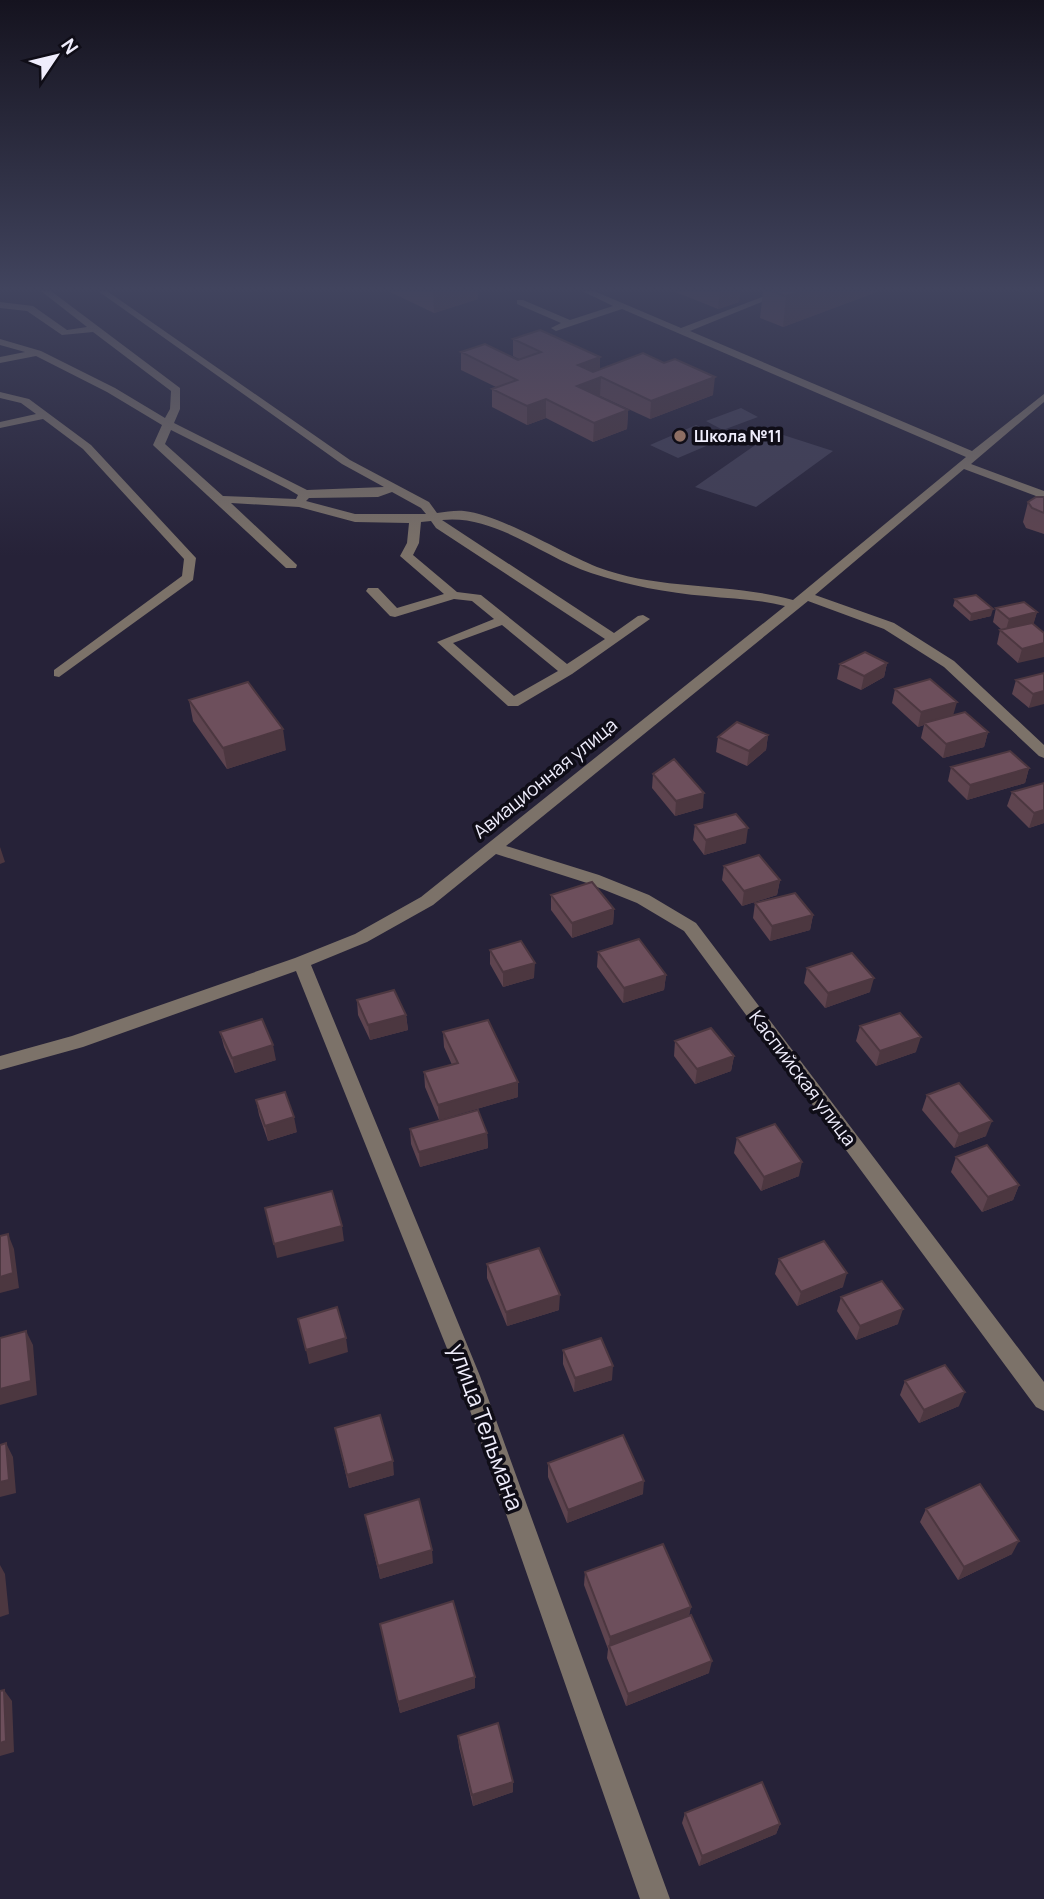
<svg xmlns="http://www.w3.org/2000/svg" width="1044" height="1899" viewBox="0 0 1044 1899" font-family="Manrope,sans-serif">
  <style>
    .green { fill: #413e55 }
    .lines { fill: none; stroke-linecap: round; stroke-linejoin: round }
    .minor { fill: #7c7269; fill-rule: evenodd }
    .wall { fill: #5e444f }
    .shaded-wall { fill: #4c3740 }
    .building { fill: #6d4f5c; stroke: #4c3740; stroke-width: 2 }
    .education-dot { fill: #8d6e63; stroke: #0f0d17; stroke-width: 2.5 }
    .labels { text-anchor: middle; stroke-width: 7; stroke-linejoin: round; paint-order: stroke }
    .far-poi-label { font-size: 16px; font-weight: bold; fill: #efedfc; stroke: #0f0d17; text-anchor: start }
    .street-label { font-size: 19px; fill: #efedfc; stroke: #0f0d17 }
    .near-street-label { font-size: 23px; fill: #efedfc; stroke: #0f0d17 }
  </style>
  <rect width="100%" height="100%" fill="#262238"/>
  <path class="green" d="M741 408 758 417 723 430 706 421Z
    M696 425 725 438 678 458 650 445Z
    M774 432 833 451 756 507 695 487Z"/>
  <g class="lines">
    <path class="minor" d="M41 291H51L180 388V409L174 423 307 490 384 487 342 464 98 291H107L350 460 429 502 437 513C446 512 456 510 464 511 501 515 560 552 597 567 660 591 729 582 793 600L966 457 622 309 556 331 551 328 561 323 517 304V300H523L570 320 613 306 582 291H594L681 328 778 291H789L690 331 972 451 1044 394V402L971 464 1044 491V499L964 469 815 595 894 623 954 661 1044 745V758L1039 756 944 667 884 629 808 601 506 846 599 875 649 895 696 923 1044 1382V1411L1036 1407 684 931 637 903 587 883 496 854 433 905 367 942 311 965 480 1376 670 1899H640L458 1376 296 971 83 1047 0 1070V1056L72 1036 295 958 355 934 421 897 785 606C759 599 732 599 706 596 667 593 627 585 591 573 543 557 495 514 442 520L614 633 638 616 643 615 650 619 572 674 518 706H508L437 642 494 619 472 601 454 599 395 617 390 616 366 591 368 588H378L397 608 444 594 400 556 407 543 409 523 355 522 299 507 231 503 297 565 296 568H286L155 447 153 445 162 425 107 392 36 356 0 363V357L25 352 0 345V339L41 351 115 388 165 418 170 409 171 391 93 332 62 335 27 311 0 308V302L33 306 67 330 87 327ZM171 430 288 489 298 495 296 499 223 496 165 444ZM392 492 421 508 426 514H355L306 501 309 498 378 497ZM431 521 436 528 605 639 567 664 481 595 457 592 413 555 419 543 421 522ZM502 625 558 671 514 696 453 643Z
      M0 392 29 399 91 445 196 558 193 580 59 677 54 676V670L182 576 184 559 83 449 43 419 0 428V422L36 414 21 403 0 398Z"/>
  </g>
  <path class="wall" d="M388 291H478V299L434 313Z
    M673 291H740L739 302 718 309Z
    M763 291H879L783 327 760 318Z
    M513 339 600 369 713 395 650 419 600 396H598L628 410 627 429 593 442 546 418 527 425 492 407V389L496 387 461 370V352L519 359 513 356Z
    M1044 497V534L1026 528 1023 522 1028 502Z
    M955 599 991 616 970 621 953 606Z
    M996 608 1037 612 1033 624 1018 663 997 644 1000 630H1002L993 622Z
    M887 663 884 677 861 690 837 679 840 664Z
    M1044 673 1029 708 1012 694 1016 680Z
    M895 689 988 732 984 747 943 758 921 738 924 725 918 727 892 703Z
    M189 700 286 750 227 769 193 721Z
    M768 735 766 750 747 766 716 752 718 737Z
    M951 767 1029 768 1025 783 967 800 948 781Z
    M653 774 703 808 675 816 652 788Z
    M1044 783V823L1029 828 1007 806 1012 792Z
    M695 825 746 843 704 855 693 840Z
    M724 866 780 880 777 895 742 906 722 880Z
    M551 895 614 909 613 924 572 938 551 910Z
    M755 903 813 915 810 930 770 941 753 918Z
    M490 950 534 978 503 987 490 964Z
    M598 952 666 975 664 990 623 1003 597 967Z
    M807 968 870 992 825 1008 804 983Z
    M357 1000 406 1015 408 1030 370 1040 358 1015Z
    M860 1026 916 1052 876 1066 856 1041Z
    M220 1032 276 1060 235 1073 224 1047Z
    M443 1032 518 1097 439 1120 425 1087 424 1072 452 1065 444 1047Z
    M675 1041 734 1056 731 1071 695 1084 674 1056Z
    M927 1095 986 1136 954 1148 922 1110Z
    M256 1100 297 1132 268 1141 259 1115Z
    M410 1129 487 1133 488 1148 420 1167 411 1144Z
    M737 1138 799 1176 761 1191 734 1153Z
    M956 1157 1019 1185 1013 1200 982 1212 951 1172Z
    M779 1259 843 1287 797 1306 775 1274Z
    M487 1264 559 1310 507 1326 487 1278Z
    M841 1297 898 1324 856 1340 837 1311Z
    M563 1350 612 1380 574 1392 563 1364Z
    M905 1381 959 1406 919 1423 900 1395Z
    M335 1428 394 1475 349 1488Z
    M548 1463 643 1494 567 1523 548 1477Z
    M926 1509 1012 1554 958 1580 920 1522Z
    M365 1515 433 1563 380 1579Z
    M585 1572 691 1607 689 1615 709 1673 626 1706 607 1658 608 1649 584 1585Z
    M380 1624 475 1677V1688L400 1713Z
    M458 1736 513 1792 473 1806 459 1747Z
    M685 1813 780 1824 776 1834 699 1866 682 1823Z"/>
  <path class="shaded-wall" d="M433 291H478V299L434 313Z
    M720 291H740L739 302 718 309Z
    M802 291H879L783 327 786 296Z
    M600 357V375L578 365Z
    M601 377 600 396 576 404 577 386Z
    M715 377 713 395 650 419 651 401Z
    M546 399V418L527 425V406Z
    M628 410 627 429 593 442 594 423Z
    M993 609 991 616 970 621 971 614Z
    M1037 612 1033 626 1005 633 1009 619Z
    M1044 643V657L1018 663 1022 649Z
    M887 663 884 677 861 690 864 676Z
    M1044 691V704L1029 708 1033 694Z
    M957 702 953 716 924 723V725L918 727 921 712Z
    M283 729 286 750 227 769 223 748Z
    M988 732 984 747 943 758 946 744Z
    M768 735 766 750 747 766 749 751Z
    M1029 768 1025 783 967 800 970 785Z
    M704 793 703 808 675 816 676 801Z
    M1044 810V823L1029 828 1034 813Z
    M748 828 746 843 704 855 706 840Z
    M0 847 5 862 0 864Z
    M780 880 777 895 742 906 744 891Z
    M614 909 613 924 572 938V923Z
    M813 915 810 930 770 941 772 926Z
    M535 963 534 978 503 987V972Z
    M666 975 664 990 623 1003 624 988Z
    M874 978 870 992 825 1008 828 993Z
    M406 1015 408 1030 370 1040 368 1025Z
    M921 1037 916 1052 876 1066 880 1051Z
    M273 1045 276 1060 235 1073 232 1058Z
    M734 1056 731 1071 695 1084 697 1069Z
    M518 1082V1097L439 1120 438 1105Z
    M294 1117 297 1132 268 1141 265 1126Z
    M992 1121 986 1136 954 1148 959 1134Z
    M487 1133 488 1148 420 1167 419 1152Z
    M802 1162 799 1176 761 1191 764 1177Z
    M1019 1185 1013 1200 982 1212 988 1197Z
    M342 1226 344 1241 277 1258 274 1244Z
    M8 1234 14 1249 19 1288 0 1293V1277Z
    M847 1273 843 1287 797 1306 801 1292Z
    M560 1295 559 1310 507 1326 506 1312Z
    M903 1309 898 1324 856 1340 860 1326Z
    M26 1331 33 1345 37 1395 0 1405V1389Z
    M346 1338 348 1352 309 1364 306 1350Z
    M613 1366 612 1380 574 1392 575 1378Z
    M965 1392 959 1406 919 1423 924 1410Z
    M6 1443 13 1457 16 1493 0 1497V1482Z
    M393 1461 394 1475 349 1488 347 1475Z
    M644 1481 643 1494 567 1523 568 1510Z
    M1019 1541 1012 1554 958 1580 964 1567Z
    M432 1550 433 1563 380 1579 378 1566Z
    M0 1565 5 1574 9 1614 0 1617Z
    M691 1607 688 1619 609 1646 610 1637Z
    M712 1661 709 1673 626 1706 628 1694Z
    M475 1677V1688L400 1713 398 1702Z
    M4 1690 12 1701 14 1752 0 1756V1743Z
    M513 1782V1792L473 1806 472 1795Z
    M780 1824 776 1834 699 1866 702 1856Z"/>
  <path class="building" d="M771 291H802L786 296Z
    M540 330 600 357 578 365 593 372 643 353 664 363 675 359 715 377 651 401 601 377 577 386 628 410 594 423 546 399 527 406 492 389 517 380 461 352 485 344 518 360 541 352 513 339Z
    M1036 497H1044V513L1032 508 1028 502Z
    M976 595 993 609 971 614 955 599Z
    M1024 602 1037 612 1009 619 996 608Z
    M1032 623 1044 633V643L1022 649 1000 630Z
    M865 652 887 663 864 676 840 664Z
    M1044 673V691L1033 694 1016 680Z
    M930 679 957 702 921 712 895 689Z
    M248 682 283 729 223 748 189 700Z
    M965 712 988 732 946 744 924 723Z
    M737 722 768 735 749 751 718 737Z
    M1010 751 1029 768 970 785 951 767Z
    M674 759 704 793 676 801 653 774Z
    M1044 783V810L1034 813 1012 792Z
    M736 814 748 828 706 840 695 825Z
    M759 855 780 880 744 891 724 866Z
    M592 882 614 909 572 923 551 895Z
    M795 893 813 915 772 926 755 903Z
    M639 939 666 975 624 988 598 952Z
    M521 941 535 963 503 972 490 950Z
    M852 953 874 978 828 993 807 968Z
    M394 990 406 1015 368 1025 357 1000Z
    M900 1013 921 1037 880 1051 860 1026Z
    M262 1019 273 1045 232 1058 220 1032Z
    M488 1020 518 1082 438 1105 424 1072 458 1063 443 1032Z
    M711 1028 734 1056 697 1069 675 1041Z
    M959 1083 992 1121 959 1134 927 1095Z
    M285 1092 294 1117 265 1126 256 1100Z
    M478 1110 487 1133 419 1152 410 1129Z
    M775 1124 802 1162 764 1177 737 1138Z
    M987 1145 1019 1185 988 1197 956 1157Z
    M332 1191 342 1226 274 1244 265 1208Z
    M8 1234 13 1273 0 1277V1236Z
    M824 1241 847 1273 801 1292 779 1259Z
    M539 1248 560 1295 506 1312 487 1264Z
    M882 1281 903 1309 860 1326 841 1297Z
    M337 1307 346 1338 306 1350 298 1319Z
    M26 1331 31 1381 0 1389V1338Z
    M601 1338 613 1366 575 1378 563 1350Z
    M945 1365 965 1392 924 1410 905 1381Z
    M380 1415 393 1461 347 1475 335 1428Z
    M623 1435 644 1481 568 1510 548 1463Z
    M6 1443 9 1480 0 1482V1445Z
    M980 1484 1019 1541 964 1567 926 1509Z
    M419 1499 432 1550 378 1566 365 1515Z
    M663 1544 691 1607 610 1637 585 1572Z
    M453 1601 475 1677 398 1702 380 1624Z
    M691 1615 712 1661 628 1694 609 1646Z
    M4 1690 6 1741 0 1743V1691Z
    M498 1723 513 1782 472 1795 458 1736Z
    M762 1782 780 1824 702 1856 685 1813Z"/>
  <linearGradient id="sky" x2="0" y2="1"><stop stop-color="#15131f"/><stop offset="0.52" stop-color="#41445e"/><stop offset="1" stop-color="#41445e" stop-opacity="0"/></linearGradient>
  <rect width="1044" height="556" fill="url(#sky)"/>
  <circle class="education-dot" cx="680" cy="436" r="7"/>
  <g class="labels">
    <g class="far-poi-label">
      <text x="694" y="442">Школа №11</text>
    </g>
    <g class="street-label">
      <text transform="translate(545 778) rotate(-39)" y="7">Авиационная улица</text>
      <text transform="translate(803 1078) rotate(53)" y="7">Каспийская улица</text>
    </g>
    <g class="near-street-label">
      <text transform="translate(486 1427) rotate(70)" y="8">улица Тельмана</text>
    </g>
  </g>
  <g transform="translate(56 56) rotate(55)" stroke="#0f0d17" stroke-width="5" paint-order="stroke">
  <path d="M0-5L12 26L0 18L-12 26Z" fill="#efedfc"/>
  <text y="-10" font-size="19" font-weight="bold" text-anchor="middle" fill="#efedfc">N</text>
  </g>
</svg>
